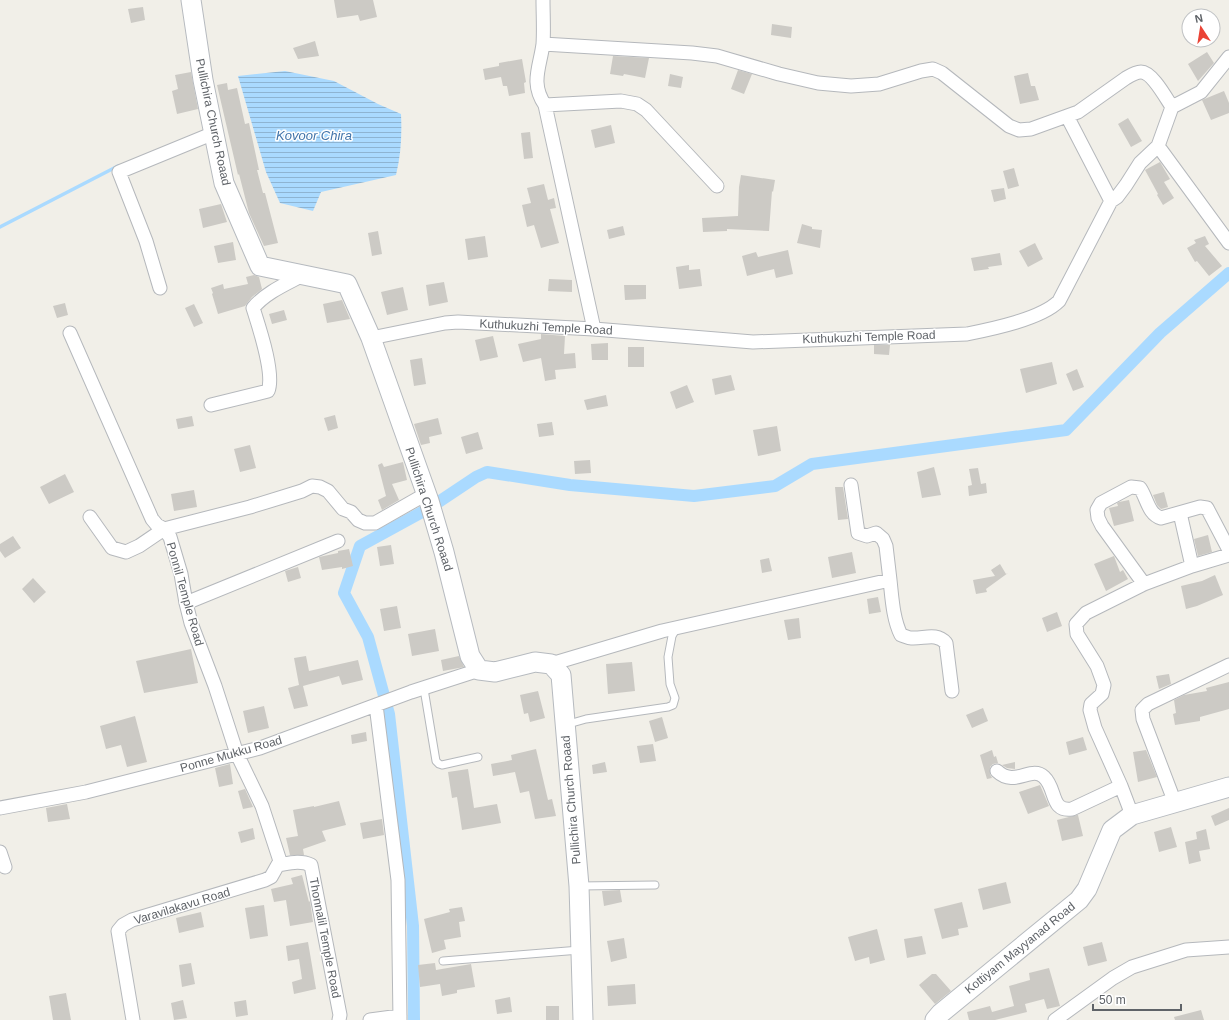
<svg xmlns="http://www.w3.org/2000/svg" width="1229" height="1020" viewBox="0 0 1229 1020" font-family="Arial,sans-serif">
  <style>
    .water { fill: url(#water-rules) }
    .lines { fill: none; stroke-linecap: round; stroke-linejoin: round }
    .stream { stroke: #aadaff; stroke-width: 3.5 }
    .canal { stroke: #aadaff; stroke-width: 12 }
    .building { fill: #cccac5 }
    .service-casing { stroke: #b5b8bc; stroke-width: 9 }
    .minor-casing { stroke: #b5b8bc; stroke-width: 15 }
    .secondary-casing { stroke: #b6babf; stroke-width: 21 }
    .service { stroke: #fff; stroke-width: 7 }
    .minor { stroke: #fff; stroke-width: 13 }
    .secondary { stroke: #fff; stroke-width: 19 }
    .labels { text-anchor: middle; stroke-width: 3; stroke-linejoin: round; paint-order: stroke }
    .street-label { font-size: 12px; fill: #5f6368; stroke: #fff }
    .water-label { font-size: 13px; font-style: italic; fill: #4174aa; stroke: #fff }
  </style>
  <defs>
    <pattern id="water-rules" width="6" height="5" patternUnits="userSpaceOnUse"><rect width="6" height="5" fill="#aadaff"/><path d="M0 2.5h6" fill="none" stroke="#8eb4d2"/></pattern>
  </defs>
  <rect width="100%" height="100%" fill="#f1efe8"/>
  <path class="water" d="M285 71 334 81 378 104 401 114C402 135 401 155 396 175L321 192 313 211 280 203 266 172 238 76Z"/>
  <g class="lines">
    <path class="stream" d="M0 227 118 166"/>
    <path class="canal" d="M437 503 476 477 487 472 570 485 694 496 775 486 812 464 1066 430 1160 333 1229 273
      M414 1020 413 926 389 714 368 637 344 593 360 546 424 511"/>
  </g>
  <path class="building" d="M334 0H373L377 17 360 21 358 15 337 18Z
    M143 7 145 20 131 23 128 9Z
    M772 24 792 27 791 38 771 35Z
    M315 41 319 56 298 59 293 48Z
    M1207 52 1214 63 1198 81 1188 64Z
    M613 56 649 58 645 78 624 74 623 76 610 74Z
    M522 59 526 82 524 83 525 93 509 96 507 86H503L501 77 485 80 483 69 499 66V63Z
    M738 70 752 74 744 94 731 89Z
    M191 72 198 109 177 114 172 91 178 89 175 75Z
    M1028 73 1031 86H1035L1039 100 1020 104 1014 76Z
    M670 74 683 77 681 88 668 86Z
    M227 83 228 90 237 88 245 124 249 123 259 170H257L263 193H265L278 243 264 246 249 213 239 174 238 175 217 85Z
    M1224 91 1229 103V113L1211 120 1202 100Z
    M1128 118 1142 141 1131 147 1118 124Z
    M611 125 615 143 595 148 591 130Z
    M530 132 533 158 524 159 521 133Z
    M1160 162 1170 179 1164 182 1174 198 1163 205 1157 195 1158 194 1145 170Z
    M1014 168 1019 186 1008 189 1003 171Z
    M741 175 775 180 773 192 772 191 769 231 727 229V231L703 232 702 218 738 216 739 187Z
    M544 184 548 200 554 198 556 208 550 209 559 243 541 248 534 225 527 227 522 205 531 203 527 188Z
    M1004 188 1006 199 994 202 991 190Z
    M221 204 227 222 203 228 199 209Z
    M802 224 812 227V229L822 230 820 248 797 243Z
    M623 226 625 235 609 239 607 230Z
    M378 231 382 254 372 256 368 233Z
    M485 236 488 257 468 260 465 239Z
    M1205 236 1209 244 1205 246 1222 266 1209 276 1197 261 1195 262 1187 248 1196 243 1194 240Z
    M233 242 236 260 218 263 214 246Z
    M1035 243 1043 259 1028 267 1019 251Z
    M788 250 793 274 776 278 774 269 747 276 742 256 756 252 758 257Z
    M1000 253 1002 265 988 267 989 269 974 271 971 258Z
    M689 265V270L700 269 702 286 679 289 676 267Z
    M254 275 259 277 262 289 252 297 245 306 218 314 212 294 213 293 211 288 223 284 224 289 248 284 246 277Z
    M549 279 572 280V292L548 291Z
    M444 282 448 302 429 306 426 285Z
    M624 285H646V299L625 300Z
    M403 287 408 310 387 315 381 292Z
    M342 300 350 319 327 323 323 304Z
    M65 303 68 315 57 318 53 306Z
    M194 304 203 323 194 327 185 308Z
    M284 310 287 320 272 324 269 314Z
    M541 334 565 336 564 354 575 353 576 368 555 370 556 379 545 381 541 358 523 362 518 344 541 339Z
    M493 336 498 357 480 361 475 340Z
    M608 343V360H592L591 344Z
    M874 345H890L889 355 874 354Z
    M628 347H644V367H628Z
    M422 358 426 384 414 386 410 360Z
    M1052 362 1057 384 1026 393 1020 369Z
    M1077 369 1084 387 1073 391 1066 374Z
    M731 375 735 390 715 395 712 379Z
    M687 385 694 402 676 409 670 392Z
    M606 395 608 406 587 410 584 400Z
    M335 415 338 428 328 431 324 418Z
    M192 416 194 426 178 429 176 419Z
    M438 418 442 434 429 437 430 443 421 445 414 424Z
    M552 422 554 435 539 437 537 424Z
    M777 426 781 451 758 456 753 430Z
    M478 432 483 449 466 454 461 437Z
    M250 445 256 468 240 472 234 449Z
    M590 460 591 473 575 474 574 461Z
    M403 462 407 480 392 484 399 500 382 510 378 500 386 496 378 465 382 463 384 467Z
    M934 467 941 495 922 498 917 472Z
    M978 468 981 484 986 483 987 493 969 496 968 486 972 485 969 469Z
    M65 474 74 492 49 504 40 487Z
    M835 487H843L848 519 838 520Z
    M194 490 197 507 174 511 171 494Z
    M1164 492 1168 507 1161 509 1157 505 1153 495Z
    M1129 500 1134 521 1114 526 1109 508 1118 506 1117 503 1119 502Z
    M1208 535 1212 552 1198 556 1194 539Z
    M13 536 21 548 5 558 0 551V544Z
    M391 545 394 564 380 566 377 547Z
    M349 549 353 566 342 569V567L322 570 319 557 338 553V551Z
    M852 552 856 573 832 578 828 557Z
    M1114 556 1120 572 1123 570 1128 579 1106 591 1094 564Z
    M769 558 772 571 762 573 760 560Z
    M1000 564 1006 574 1008 573 986 589 987 592 976 594 973 580 995 576 991 570Z
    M298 567 301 578 288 582 285 571Z
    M1215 575 1223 595 1197 606 1186 609 1181 586 1202 581Z
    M33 578 46 592 34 603 22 589Z
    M878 597 881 612 869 614 867 599Z
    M397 606 401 628 384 631 380 609Z
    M1057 612 1062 626 1047 632 1042 618Z
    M799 618 801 638 788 640 784 620Z
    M435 629 439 651 412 656 408 634Z
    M191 649 198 683 144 693 136 661Z
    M306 656 309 671 358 660 363 680 342 685 339 676 303 686 308 706 294 709 288 688 299 685 294 658Z
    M459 656 464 667 443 671 441 660Z
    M632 662 635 691 608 694 606 664Z
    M1169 674 1171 684 1159 689 1156 676Z
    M1229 682V709L1200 717V721L1175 725 1173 714 1176 713 1174 700 1184 695 1207 691 1206 688Z
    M538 691 545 718 530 722 528 713 524 714 520 695Z
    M264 706 269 728 248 733 243 711Z
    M983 708 988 721 972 728 966 715Z
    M135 716 147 762 127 767 121 745 106 749 100 726Z
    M662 717 668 738 655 742 649 721Z
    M366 732 367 741 352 744 351 735Z
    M1083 737 1087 750 1069 755 1066 742Z
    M653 744 656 761 640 763 637 746Z
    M536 749 548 800 552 799 556 816 535 819 529 791 520 793 515 772 493 776 491 764 512 760 511 755Z
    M992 750 994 757 996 756 998 763 993 764 990 767V774L992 778 987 779 980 755Z
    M1146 750 1157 777 1138 782 1133 752Z
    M605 762 607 772 593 774 592 765Z
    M1015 762V769L1007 768 1002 765Z
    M230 764 233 784 219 787 215 768Z
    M468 769 474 808 497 804 501 823 462 830 457 797 452 798 448 772Z
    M1040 785 1049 806 1028 814 1019 792Z
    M245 789 253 807 243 809 238 791Z
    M339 801 346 825 322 831 326 841 303 849 304 855H290L286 838 298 836 293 810 314 806V807Z
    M67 804 70 819 48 822 46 808Z
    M1229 808V820L1215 826 1211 816Z
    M1077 815H1078L1083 836 1062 841 1057 820Z
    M382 819 384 835 363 839 360 823Z
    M1171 827 1177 847 1159 852 1154 832Z
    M253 828 255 839 241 843 238 832Z
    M1206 829 1210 849 1199 851 1201 861 1189 864 1185 842 1197 839 1196 832Z
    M302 875 309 902 310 901 313 922 290 926 286 900 274 902 271 889 293 884 291 878Z
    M1006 882 1011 903 983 910 978 889Z
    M620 890 622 902 604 906 602 891Z
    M962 902 968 927 958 929 959 935 942 939 934 909Z
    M264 905 268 936 250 939 245 908Z
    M462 907 465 921 459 922 461 937 444 940 446 949 432 953 424 919 450 912 449 909Z
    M201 912 204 927 179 933 176 918Z
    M877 929 885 960 870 964 869 957 855 961 848 937Z
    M922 936 926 954 907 958 904 939Z
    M624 938 627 958 611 962 607 941Z
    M308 942 316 989 294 994 292 982 302 979 299 959 288 961 286 946Z
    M1102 942 1107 961 1088 966 1083 947Z
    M191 963 195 984 182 987 179 965Z
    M435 963 436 970 471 964 475 987 457 990V993L442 996 440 984 420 987 418 965Z
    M1049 968 1060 1006 1047 1009 1044 999 1025 1004 1027 1012 995 1020H969L967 1012 990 1006 992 1012 1014 1006 1009 986 1030 980 1029 973Z
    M932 974H936L951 991 935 1004 919 985Z
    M635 984 636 1004 608 1006 607 986Z
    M66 993 71 1020H53L49 996Z
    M510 997 512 1012 497 1014 495 1000Z
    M183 1000 187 1018 174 1020 171 1003Z
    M246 1000 248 1015 236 1017 234 1002Z
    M546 1006H559V1020H546Z
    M1201 1010 1204 1020H1175L1174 1017Z"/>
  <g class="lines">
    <g class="service-casing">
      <path id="service" d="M424 689 436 761 439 764 442 765 478 757
        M565 723H572L586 719 668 707 673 705 675 698 670 684 668 657 672 636 676 629
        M579 886 655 885
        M443 961 580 950"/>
    </g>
    <g class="minor-casing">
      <path id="minor" d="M543 0C543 14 544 30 543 44 540 67 530 83 545 105L594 329
        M543 44 692 53 717 56 779 74 818 83 851 86 879 84 921 71 933 69 942 73 1009 126 1019 130 1031 129 1078 112 1126 78C1131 75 1136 72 1141 72 1152 72 1166 98 1172 107
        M545 105 621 101 637 104 646 110 717 186
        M1067 116 1111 201
        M1158 146 1229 243
        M160 288 146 241 119 172 214 133
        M70 333 152 519 157 525 164 529 170 537 181 574 186 603 191 623 215 686 237 754 262 806 280 861 271 877 265 880 132 920 123 925 118 931 133 1020
        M371 338 445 323 458 322 594 329 753 342 967 334C992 329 1041 319 1059 301L1111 201 1117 197 1126 185 1140 163 1158 146 1172 107 1201 92 1229 57
        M211 405 268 391C275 374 259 327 253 308 265 293 286 284 303 275
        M851 485 858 533 867 536 876 533 883 539 886 546 890 580
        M1180 513 1192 566
        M90 517 112 548 126 552 139 546 164 529 250 507 302 491 312 486 320 487 328 491 343 509 351 512 358 520 365 523H375L426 494
        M1144 584 1102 526 1098 518 1097 510 1101 503 1131 487 1140 488C1147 498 1148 514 1161 518L1200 507 1207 508 1229 550
        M186 603 338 541
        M551 664 662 631 890 580C892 598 893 619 901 635 905 636 908 638 911 638 924 639 936 632 946 643L952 691
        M376 705 398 880 400 1020
        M997 771C1015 788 1031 765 1044 777 1057 789 1050 812 1072 809L1121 786
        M1175 803 1143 719 1142 710 1148 704 1229 665
        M0 808 86 792 260 748 411 692 479 670
        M1132 815 1121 786 1095 728 1090 710 1091 704 1102 694 1104 685 1097 666 1077 634 1076 624 1086 613 1144 584 1192 566 1229 555
        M0 852 5 867
        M278 865C290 863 300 860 311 865L340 1015 339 1020
        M370 1020 400 1016
        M1055 1020 1113 978 1132 967 1186 950 1229 947"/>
    </g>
    <g class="secondary-casing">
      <path id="secondary" d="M191 0 203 80 224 183 260 266 347 284 371 338 429 501 444 552 470 656 479 670 495 672 535 662 551 664 561 675 579 886 583 1020
        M935 1020 941 1013 1079 900 1087 889 1112 830 1132 815 1229 787"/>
    </g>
    <use href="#service" class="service"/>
    <use href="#minor" class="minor"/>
    <use href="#secondary" class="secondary"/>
  </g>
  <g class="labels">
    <g class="street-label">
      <text transform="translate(213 122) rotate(78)" y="4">Pullichira Church Roaad</text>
      <text transform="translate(546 327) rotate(3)" y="4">Kuthukuzhi Temple Road</text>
      <text transform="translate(869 337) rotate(-2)" y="4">Kuthukuzhi Temple Road</text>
      <text transform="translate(429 509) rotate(72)" y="4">Pullichira Church Roaad</text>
      <text transform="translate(185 594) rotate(74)" y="4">Ponnil Temple Road</text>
      <text transform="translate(231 754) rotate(-16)" y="4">Ponne Mukku Road</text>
      <text transform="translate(571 800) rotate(-95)" y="4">Pullichira Church Roaad</text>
      <text transform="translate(182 906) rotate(-17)" y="4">Varavilakavu Road</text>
      <text transform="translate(325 938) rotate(79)" y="4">Thonnalil Temple Road</text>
      <text transform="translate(1020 948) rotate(-39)" y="4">Kottiyam Mayyanad Road</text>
    </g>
    <g class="water-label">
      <text x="314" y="140">Kovoor Chira</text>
    </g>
  </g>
  <g transform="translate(1201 28) rotate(348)"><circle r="19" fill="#ffffff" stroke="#bfc1c3"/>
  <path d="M0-3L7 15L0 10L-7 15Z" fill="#ea4335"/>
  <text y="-6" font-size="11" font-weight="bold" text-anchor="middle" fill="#5f6368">N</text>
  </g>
  <path d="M1093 1004v6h88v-6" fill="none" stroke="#5f6368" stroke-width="2"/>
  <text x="1099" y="1004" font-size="12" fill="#5f6368" stroke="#ffffff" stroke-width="3" paint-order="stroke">50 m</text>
</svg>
